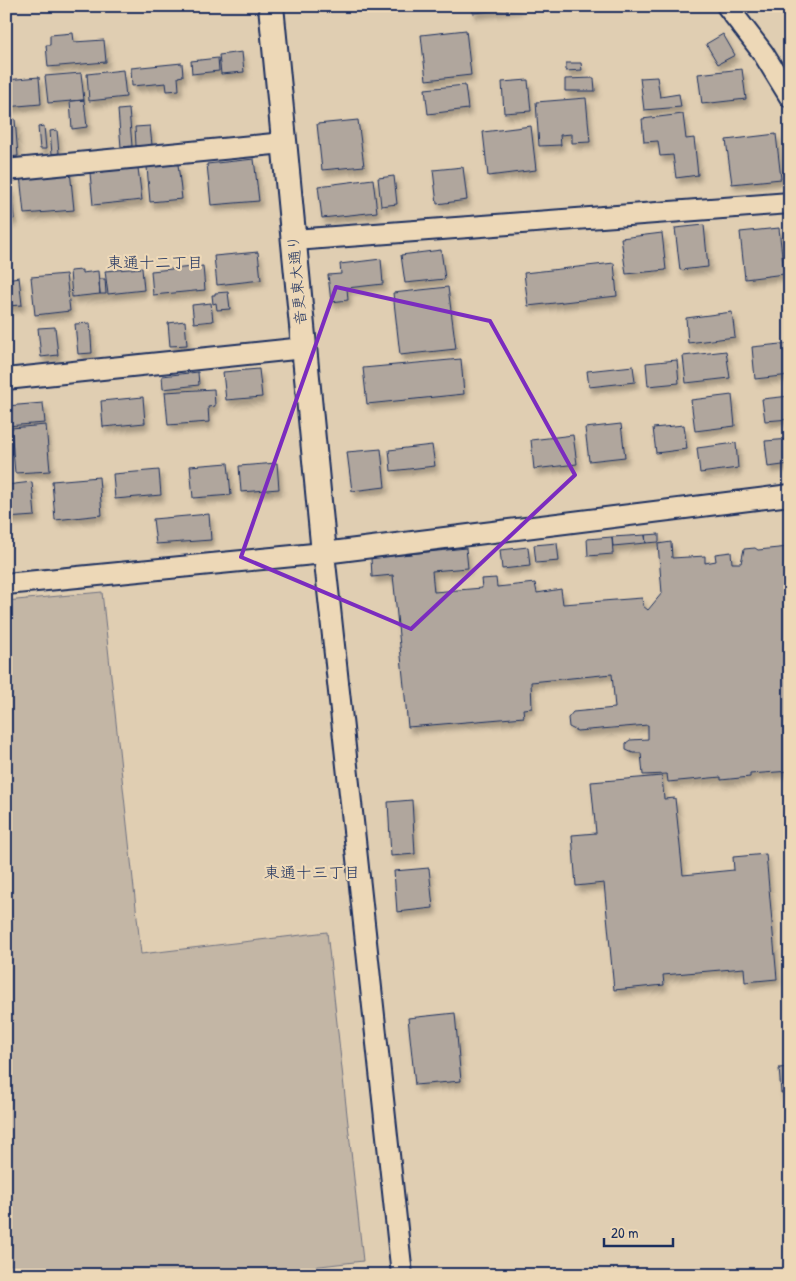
<svg xmlns="http://www.w3.org/2000/svg" width="796" height="1281" viewBox="0 0 796 1281" font-family="'Patrick Hand','Klee One',sans-serif">
  <style>
    .green { fill: #c3b6a5; stroke: #6f7282 }
    .building { fill: #b0a69d; stroke: #1b2f5e; filter: url(#shadow) }
    .lines { fill: none; stroke-linecap: round; stroke-linejoin: round }
    .minor-casing { stroke: #1b2f5e; stroke-width: 24 }
    .tertiary-casing { stroke: #1b2f5e; stroke-width: 28 }
    .minor { stroke: #edd8b7; stroke-width: 20 }
    .tertiary { stroke: #edd8b7; stroke-width: 24 }
    .marked { fill: none; stroke: #7b2cbf; stroke-width: 4; stroke-linejoin: round }
    .labels { text-anchor: middle; stroke-width: 4.5; stroke-linejoin: round; paint-order: stroke }
    .street-label { font-size: 15px; fill: #1b2f5e; stroke: #edd8b7 }
    .neighbourhood-label { font-size: 16px; fill: #1b2f5e; stroke: #edd8b7 }
  </style>
  <defs>
    <filter id="shadow"><feDropShadow dx="3" dy="5.5" stdDeviation="2.5" flood-color="#0004"/></filter>
  </defs>
  <rect width="100%" height="100%" fill="#e0ceb2"/>
  <filter id="ink" filterUnits="userSpaceOnUse"><feTurbulence type="fractalNoise" baseFrequency=".02" numOctaves="2"/><feDisplacementMap in="SourceGraphic" scale="10" xChannelSelector="R" yChannelSelector="G"/><feConvolveMatrix kernelMatrix="1 2 1 2 8 2 1 2 1" color-interpolation-filters="sRGB"/></filter>
  <g filter="url(#ink)">
    <path class="green" d="M102 592 141 954 327 932 363 1261 269 1272V1275H6V601Z"/>
    <path class="building" d="M472 6H519V8L473 13Z
      M466 30 471 75 426 80 421 35Z
      M73 33 74 42 104 40 106 62 48 67 46 45H50V35Z
      M723 34 735 55 718 64 706 44Z
      M242 52 244 72 221 74 219 55Z
      M218 58 219 71 192 74 191 61Z
      M182 63 183 76 178 77 179 90 167 91 166 83 132 86 131 68Z
      M566 63H581L582 70 566 71Z
      M742 69 746 99 702 104 698 74Z
      M123 70 126 97 89 101 87 74Z
      M81 73 84 100 48 103 45 76Z
      M39 77 41 104 6 107V80Z
      M657 77 660 97 679 94 681 107 644 110 640 78Z
      M594 78 595 91H565V79Z
      M528 80 531 111 504 113 502 82Z
      M465 85 468 109 428 114 425 89Z
      M586 98 590 142 572 143V134L560 135 561 145 539 146 536 102Z
      M84 100 87 127 72 129 70 101Z
      M129 109 132 146 121 147 118 110Z
      M683 114 686 139 694 138 698 175 676 178 673 155 660 156 658 141 644 142 642 119Z
      M6 119H15L18 156 9 157Z
      M358 120 364 166 322 170 317 124Z
      M44 126 46 149H40L38 127Z
      M150 126 152 145 136 146 135 127Z
      M531 126 536 170 488 176 483 132Z
      M57 130 59 153 52 154 50 131Z
      M776 134 781 179 732 184 726 140Z
      M254 159 259 201 211 205 207 164Z
      M178 164 182 199 150 202 147 167Z
      M463 167 467 200 437 204 433 170Z
      M138 168 142 200 93 205 90 173Z
      M70 170 74 210 24 214 20 175Z
      M394 176 397 204 381 206 378 178Z
      M373 179 377 212 322 218 318 186Z
      M11 188 14 219 6 220V189Z
      M704 225 708 267 680 270 675 228Z
      M779 228 784 274 745 279 740 232Z
      M662 233 666 270 626 274 621 238Z
      M441 250 445 279 405 283 401 255Z
      M258 252 261 280 217 285 214 256Z
      M381 259 383 284 347 288 348 300 331 302 328 275 341 274 340 264Z
      M614 263 617 296 528 306 524 273Z
      M203 266 205 290 153 295 151 271Z
      M142 268 144 290 108 294 105 271Z
      M82 270V273L98 271 100 294 72 297 70 271Z
      M66 274 70 311 35 315 31 277Z
      M19 277 22 305 6 306V279Z
      M99 279H105L106 294H100Z
      M448 287 456 349 400 355 393 293Z
      M228 292 230 309 217 310 216 303 213 304 212 295H215V293Z
      M211 303 213 321 194 323 192 305Z
      M732 312 735 337 688 343 686 318Z
      M185 321 187 345 170 346 168 323Z
      M90 323 92 353 78 354 75 324Z
      M55 327 58 355 41 357 38 328Z
      M790 343V375L755 379 752 347Z
      M726 351 730 378 686 383 683 356Z
      M461 359 464 394 367 404 363 368Z
      M677 360 679 383 648 386 646 363Z
      M633 366 635 382 589 387 587 371Z
      M259 369 262 397 226 400 223 372Z
      M198 372 199 385 163 389 162 376Z
      M214 389 215 406 208 407 209 422 168 425 165 392Z
      M732 395 735 426 695 431 691 400Z
      M790 396V419L765 421 762 399Z
      M143 397 145 423 103 427 101 401Z
      M43 403 45 423 6 426V406Z
      M621 424 625 457 589 461 585 428Z
      M46 425 50 471 15 473 11 428Z
      M684 425 687 449 656 453 653 428Z
      M573 435 577 464 534 469 531 440Z
      M790 439V464L768 467 765 441Z
      M736 443 738 468 700 473 697 448Z
      M432 445 435 466 391 471 389 450Z
      M381 449 385 487 352 491 347 452Z
      M228 463 231 495 193 498 190 466Z
      M277 463 279 489 241 492 239 466Z
      M159 470 161 495 115 499 113 474Z
      M99 477 102 515 55 520 52 481Z
      M32 482 35 516 6 518V485Z
      M209 514 211 540 156 544 153 519Z
      M659 534V542L646 543 645 535Z
      M645 535 646 543 613 546 612 537Z
      M612 537 613 554 588 556 587 539Z
      M671 542 672 558 705 556V563L716 561 715 554 731 552 732 563H741L744 549 755 548 758 550 789 547 790 771 750 774V777L721 780V777L668 782 667 774 643 775 641 753H633L626 750V743L630 740 648 739V725L577 731 569 727 568 718 573 712 615 708 612 674 531 682 532 708 523 709 524 717 408 727 393 575 372 577 371 558 466 548 468 568 432 571 434 592 482 588 481 579 496 578 497 587 535 583 537 593 561 589 563 604 642 598 643 606 648 610 662 593 658 544Z
      M557 543 559 561 536 563 534 545Z
      M528 547 530 566 502 569 500 550Z
      M662 776 664 799 675 798 683 875 734 870 733 857 766 854 777 979 745 982 744 968 663 975 664 985 614 990 604 883 576 886 572 835 596 833 591 782Z
      M412 800 415 854 391 856 388 802Z
      M429 868 433 908 397 912 394 871Z
      M455 1013 461 1081 415 1085 408 1018Z
      M790 1067V1092L781 1093 779 1068Z"/>
    <g class="lines">
      <g class="minor-casing">
        <path id="minor" d="M727 6 763 53 790 97
          M6 170 284 143
          M294 240 790 203
          M6 379 304 348
          M324 553 402 1275
          M6 584 324 553 790 495"/>
      </g>
      <g class="tertiary-casing">
        <path id="tertiary" d="M271 6 324 553"/>
      </g>
      <use href="#minor" class="minor"/>
      <use href="#tertiary" class="tertiary"/>
    </g>
  </g>
  <path class="marked" d="M336 287 490 321 575 475 411 629 241 557Z"/>
  <g class="labels">
    <g class="street-label">
      <text transform="translate(297 280) rotate(-95)" y="5">音更東大通り</text>
    </g>
    <g class="neighbourhood-label">
      <text x="155" y="268">東通十二丁目</text>
      <text x="312" y="878">東通十三丁目</text>
    </g>
  </g>
  <rect width="796" height="1281" fill="none" stroke="#edd8b7" stroke-width="25"/>
  <rect x="12" y="12" width="771" height="1256" fill="none" stroke="#1b2f5e" stroke-width="2" filter="url(#ink)"/>
  <path d="M604 1238v8h69v-8" fill="none" stroke="#1b2f5e" stroke-width="2.5"/>
  <text x="611" y="1238" font-size="15" fill="#1b2f5e" stroke="#edd8b7" stroke-width="4" paint-order="stroke">20 m</text>
</svg>
